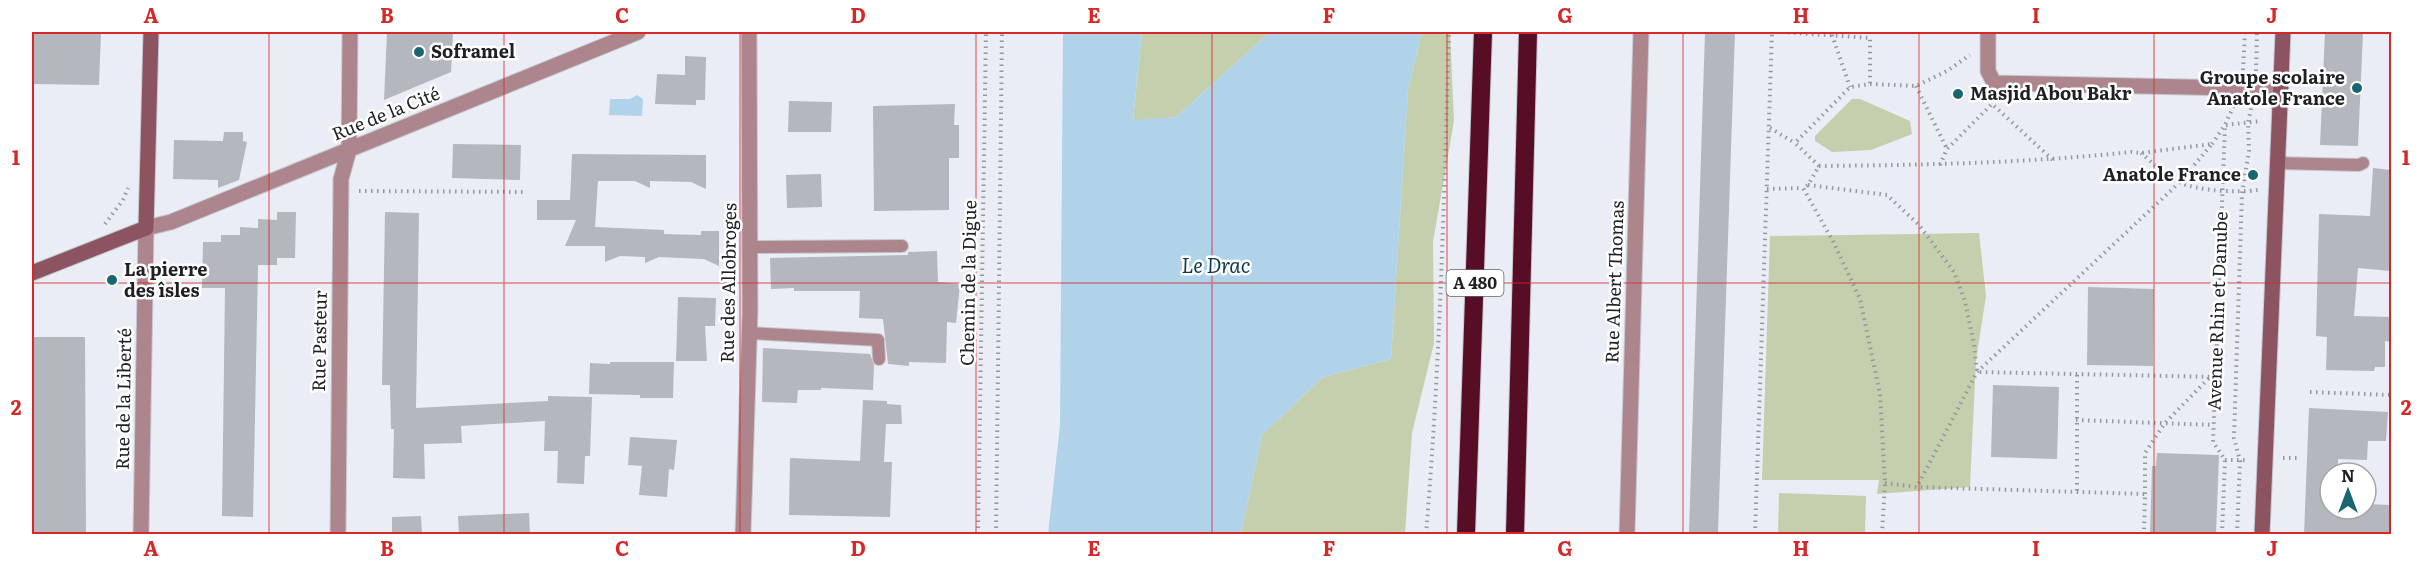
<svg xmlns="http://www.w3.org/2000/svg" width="2423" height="566" viewBox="0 0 2423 566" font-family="Literata,serif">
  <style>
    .green { fill: #c4cfae }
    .water { fill: #b0d3e9 }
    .building { fill: #b4b7be }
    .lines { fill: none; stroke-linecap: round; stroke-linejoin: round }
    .lane-casing { stroke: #c5c8cf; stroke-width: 14 }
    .street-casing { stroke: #c5c8cf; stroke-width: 17 }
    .secondary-casing { stroke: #c5c8cf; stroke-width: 17 }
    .highway-casing { stroke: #c5c8cf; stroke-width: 20 }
    .path { stroke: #94979c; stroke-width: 4; stroke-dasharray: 1.5 4.5; stroke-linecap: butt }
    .lane { stroke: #ad868d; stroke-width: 12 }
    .street { stroke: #ad868d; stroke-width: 15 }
    .secondary { stroke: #8b5460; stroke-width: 15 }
    .highway { stroke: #580d27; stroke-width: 18 }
    .grid { fill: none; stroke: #d62828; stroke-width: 1.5; stroke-opacity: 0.55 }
    .poi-dot { fill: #1b6571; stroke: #fff; stroke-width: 2 }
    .labels { text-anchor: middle; stroke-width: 5; stroke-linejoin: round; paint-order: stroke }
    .shield { fill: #fff; stroke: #626365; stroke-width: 1.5 }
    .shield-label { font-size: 16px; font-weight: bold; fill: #1f2023 }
    .poi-label { font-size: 18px; font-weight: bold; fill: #1f2023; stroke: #fff; text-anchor: start }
    .street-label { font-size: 18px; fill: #1f2023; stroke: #fff }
    .water-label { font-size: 20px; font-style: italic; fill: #0c3a51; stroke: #fff }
    .neatline { fill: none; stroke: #d62828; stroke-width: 2 }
    .grid-label { font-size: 20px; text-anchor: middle; font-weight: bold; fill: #d62828 }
  </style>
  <rect width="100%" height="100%" fill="#eaedf5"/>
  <path class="green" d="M1142 32H1270L1176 117 1133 121Z
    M1422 32H1450L1454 121 1433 242 1434 343 1412 433 1405 534H1241L1262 435 1323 377 1391 359 1408 90Z
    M1852 99H1860L1910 121 1912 134 1871 150 1832 152 1815 141V136Z
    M1979 233 1986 296 1976 360 1970 487 1877 494 1879 480H1762L1770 236Z
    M1779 493 1866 496 1865 534H1778Z"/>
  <path class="water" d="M1063 32H1142L1133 120 1176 117 1270 32H1422L1408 90 1391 359 1323 377 1262 435 1241 534H1048L1060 425Z
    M637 95 643 99 642 116 609 115 610 99H630Z"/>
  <path class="building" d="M33 32H101L99 85 32 84Z
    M387 32H453L451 72 384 100Z
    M1705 32H1735L1718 533 1689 532Z
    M2325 32H2363L2358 146 2320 145Z
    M685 56 706 57 705 100H696V105L655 104 657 74 685 75Z
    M789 101 832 102 831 132H788Z
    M955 104 954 125H959V158H949V210L874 211 873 106Z
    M224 132H243V141L247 142 239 180 218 188V180L173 179 174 140 223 141Z
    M453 144 521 145 520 180 452 178Z
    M572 154 706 155V189L691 182 650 181V188L635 181H598L595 227 664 230V234L701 235V231H719V266L704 259 680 258 659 257 645 263V257L620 256 605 262V246H565L576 220H537V200H570Z
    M2373 168 2391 170V271L2358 268 2354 316 2391 317V342L2385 341V367H2375L2374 371 2326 370 2327 337 2316 336 2319 214 2370 216Z
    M821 174 822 207 787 208 786 175Z
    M277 212H296L295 258H277V265H258L253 517 222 516 225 288H202L203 242H221V235H240V227L258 228V219L277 220Z
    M385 212 419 213 416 408 548 401V396L592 397 590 456H585L584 484 557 483 558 451H544L545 421 461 426 462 443 424 444 425 479 393 478 394 429H391L390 385H382Z
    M937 251 938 282 960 284 956 323 947 322 946 363 909 362V366L888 364 883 319 859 318 860 291H794V288L771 289 770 258 908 255V252Z
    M2088 287 2154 289 2153 366 2087 365Z
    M678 297 716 298 715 326H705L707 361H676Z
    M32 337H85L86 534H32Z
    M763 348 870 354 874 365 873 390 821 388V390H798L797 403 762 402Z
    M610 362H674L673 398H640V395L589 394 590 363 610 364Z
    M1993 385 2059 387 2057 459 1991 457Z
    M863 400 887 401V404L901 405 902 424H886L884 462H892L890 517 789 515 790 458 860 461Z
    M2309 408 2388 412 2386 441H2368L2367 460 2338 459V473H2330V509H2366V504L2391 505V534H2304Z
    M630 437 677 440 674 470 669 469 667 497 639 495 642 466 628 465Z
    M2157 453 2219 455 2216 534H2150L2152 466H2156Z
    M529 513 530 534H459L458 516Z
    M421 516 422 534H392V517Z"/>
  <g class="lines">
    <g class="lane-casing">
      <path id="lane" d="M2277 163 2359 165 2363 163
        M750 247 902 246
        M749 333 878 340 879 359"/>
    </g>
    <g class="street-casing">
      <path id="street" d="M1988 32V71L1994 83 2281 89
        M141 534 146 228 171 222 638 32
        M338 534 341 179 349 150 350 32
        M743 534 750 311 749 32
        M1627 534 1641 32"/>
    </g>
    <g class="secondary-casing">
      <path id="secondary" d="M32 273 146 228 151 32
        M2262 534 2283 32"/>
    </g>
    <g class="highway-casing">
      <path id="highway" d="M1466 534 1483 32
        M1515 534 1528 32"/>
    </g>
    <path class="path" d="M1782 32 1870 38V84
      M1832 35 1850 87
      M2243 70 2245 32
      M2256 71 2257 32
      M1916 86 1947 149
      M1770 128 1795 143
      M2212 144 2225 125 2261 121
      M2141 153C2152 162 2165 176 2179 182 2196 191 2239 193 2258 190
      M1940 165 1947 149 1992 104 2053 160
      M1819 166 1795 143 1850 87 1870 84 1916 86 1947 71 1970 55
      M1808 185 1887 195 1919 225 1954 272 1965 301 1974 344 1977 372 2216 377
      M1767 189 1803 188
      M359 191 526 192
      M105 224 123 200 128 188
      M2077 375V492
      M2310 392 2392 395
      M2076 420 2214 425
      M2283 458H2297
      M2225 460H2248
      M1885 483 1917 487 2145 494 2144 534
      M2145 494V453L2165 423 2209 378
      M978 534 986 32
      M996 534 1002 32
      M1426 534C1440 367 1444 200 1449 32
      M1755 534 1772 32
      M1882 534 1885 483 1880 394 1860 299 1834 243 1803 188 1808 185 1819 166C1924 165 2027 163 2131 152L2141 153 2212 144 2179 183 1977 372 1917 487
      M2222 534 2225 460 2213 442 2225 125 2234 105
      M2237 534 2240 461 2234 438 2242 193 2249 151 2248 122 2252 105"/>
    <use href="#lane" class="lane"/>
    <use href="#street" class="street"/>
    <use href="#secondary" class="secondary"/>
    <use href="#highway" class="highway"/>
  </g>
  <path class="grid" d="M269 32V534M504 32V534M740 32V534M976 32V534M1212 32V534M1447 32V534M1683 32V534M1919 32V534M2154 32V534M32 283H2392"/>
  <g class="poi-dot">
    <circle cx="419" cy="52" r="6"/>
    <circle cx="2357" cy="88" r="6"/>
    <circle cx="1958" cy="94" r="6"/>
    <circle cx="2253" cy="175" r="6"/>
    <circle cx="112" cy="280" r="6"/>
  </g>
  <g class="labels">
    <rect class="shield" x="1446.5" y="270" width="57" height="26" rx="4.5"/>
    <g class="shield-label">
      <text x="1475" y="289">A 480</text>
    </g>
    <g class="poi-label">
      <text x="431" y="58">Soframel</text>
      <text x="2345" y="84" text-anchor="end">Groupe scolaire<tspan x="2345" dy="21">Anatole France</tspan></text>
      <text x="1970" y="100">Masjid Abou Bakr</text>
      <text x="2241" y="181" text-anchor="end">Anatole France</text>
      <text x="124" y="276">La pierre<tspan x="124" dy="21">des îsles</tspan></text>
    </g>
    <g class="street-label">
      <text transform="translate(386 114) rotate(-22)" y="6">Rue de la Cité</text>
      <text transform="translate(1615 282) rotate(-88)" y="6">Rue Albert Thomas</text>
      <text transform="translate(729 283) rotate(-89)" y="6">Rue des Allobroges</text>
      <text transform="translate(969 283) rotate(-89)" y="6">Chemin de la Digue</text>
      <text transform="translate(2218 311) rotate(-88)" y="6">Avenue Rhin et Danube</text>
      <text transform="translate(320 341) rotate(-89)" y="6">Rue Pasteur</text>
      <text transform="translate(124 399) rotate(-89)" y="6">Rue de la Liberté</text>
    </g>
    <g class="water-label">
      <text x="1216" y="273">Le Drac</text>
    </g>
  </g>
  <rect width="2423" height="566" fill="none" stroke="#ffffff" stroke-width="66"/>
  <g transform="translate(2348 491)"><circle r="28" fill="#ffffff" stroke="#a5a6a7" stroke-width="1.5"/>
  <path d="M0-4.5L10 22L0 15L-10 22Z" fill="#1b6571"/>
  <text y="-9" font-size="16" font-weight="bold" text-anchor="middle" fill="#1f2023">N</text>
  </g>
  <rect x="33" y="33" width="2357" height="500" class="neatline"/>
  <g class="grid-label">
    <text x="151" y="23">A</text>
    <text x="387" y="23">B</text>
    <text x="622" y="23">C</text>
    <text x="858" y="23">D</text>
    <text x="1094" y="23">E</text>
    <text x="1329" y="23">F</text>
    <text x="1565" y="23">G</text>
    <text x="1801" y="23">H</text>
    <text x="2036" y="23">I</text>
    <text x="2272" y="23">J</text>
    <text x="16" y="165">1</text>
    <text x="2406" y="165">1</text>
    <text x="16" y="415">2</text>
    <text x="2406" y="415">2</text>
    <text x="151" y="556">A</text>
    <text x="387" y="556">B</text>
    <text x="622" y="556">C</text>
    <text x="858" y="556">D</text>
    <text x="1094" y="556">E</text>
    <text x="1329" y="556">F</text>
    <text x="1565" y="556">G</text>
    <text x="1801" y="556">H</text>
    <text x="2036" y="556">I</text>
    <text x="2272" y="556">J</text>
  </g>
</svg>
